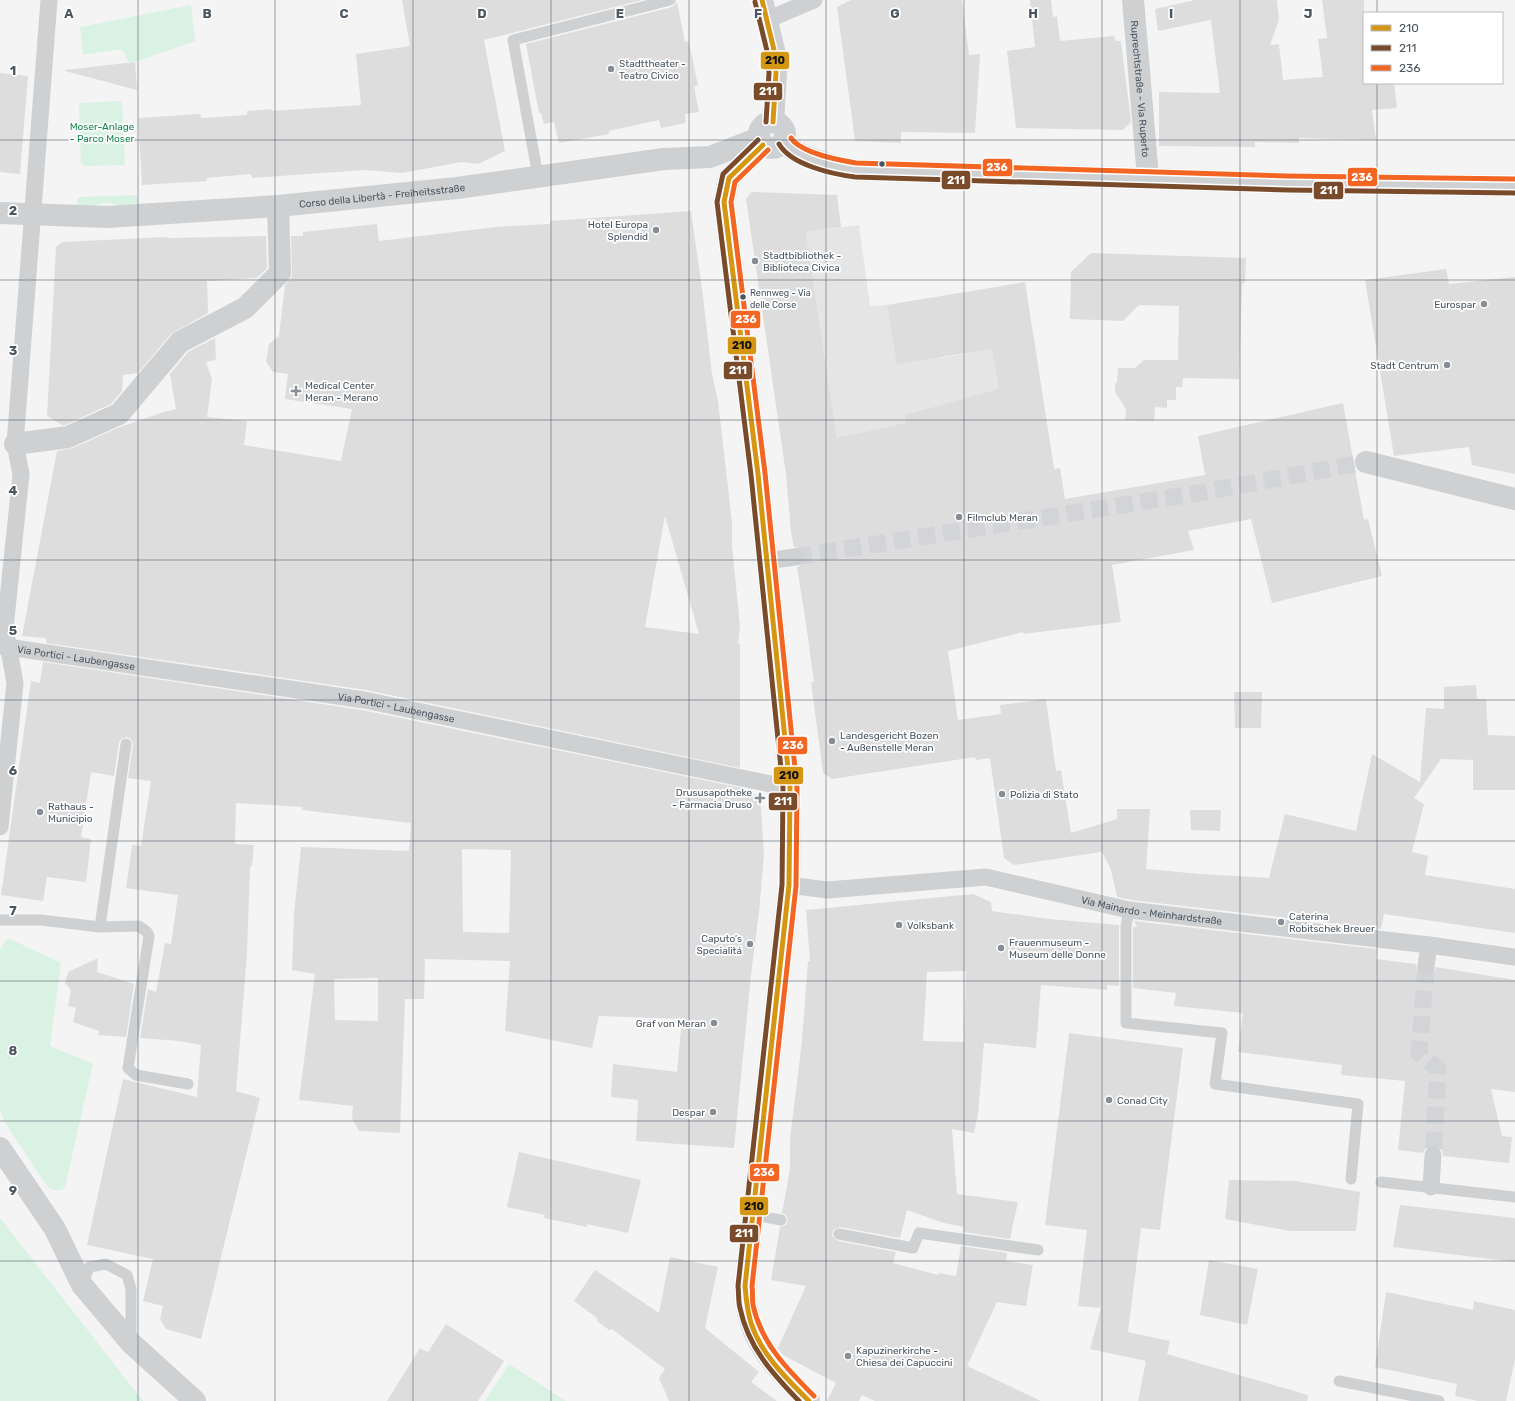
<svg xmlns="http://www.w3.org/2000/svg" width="1515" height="1401" viewBox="0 0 1515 1401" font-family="Rubik,sans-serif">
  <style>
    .education { fill: #e6e5e6 }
    .green { fill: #d9f2e3 }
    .building { fill: #ddddde; fill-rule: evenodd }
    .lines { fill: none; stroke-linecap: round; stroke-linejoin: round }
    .pedestrian-tunnel { stroke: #d2d4d7; stroke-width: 17; stroke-dasharray: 17 8; stroke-linecap: butt }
    .service { stroke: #ced0d2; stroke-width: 11 }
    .pedestrian { stroke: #ced0d2; stroke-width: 17 }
    .minor { stroke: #ced0d2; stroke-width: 22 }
    .secondary { stroke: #ced0d4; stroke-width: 22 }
    .bus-1-casing { stroke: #fff; stroke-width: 8 }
    .bus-2-casing { stroke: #fff; stroke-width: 8 }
    .bus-3-casing { stroke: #fff; stroke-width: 8 }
    .bus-1 { stroke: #d49613; stroke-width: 5 }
    .bus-2 { stroke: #7a4b2a; stroke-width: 5 }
    .bus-3 { stroke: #f26522; stroke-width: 5 }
    .grid { fill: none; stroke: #4a5661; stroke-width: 1; stroke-opacity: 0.55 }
    .poi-dot { fill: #868d94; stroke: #fff; stroke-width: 1.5 }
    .bus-dot { fill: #4a5661; stroke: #fff; stroke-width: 1.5 }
    .labels { text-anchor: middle; stroke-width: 3.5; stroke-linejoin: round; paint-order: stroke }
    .bus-label { font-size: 9px; fill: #4a5661; stroke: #fff; text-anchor: start }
    .poi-label { font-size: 10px; fill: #4a5661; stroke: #fff; text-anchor: start }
    .street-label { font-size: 10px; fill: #4a5661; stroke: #fff }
    .park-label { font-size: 10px; fill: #17864f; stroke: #fff }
    .grid-label { font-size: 13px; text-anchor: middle; font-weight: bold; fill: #4a5661; stroke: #fff; stroke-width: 3.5; stroke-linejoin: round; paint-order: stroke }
    .line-badge { stroke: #fff; stroke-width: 1.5 }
    .badge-label { font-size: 11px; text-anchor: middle; font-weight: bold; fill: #fff }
    .pale-badge-label { font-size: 11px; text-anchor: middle; font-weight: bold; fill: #111 }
  </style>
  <rect width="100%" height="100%" fill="#f4f4f4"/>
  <path class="education" d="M859 225 870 306 887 305 939 358 965 354V344L1033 332 1054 469 839 475 837 438 806 232Z"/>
  <path class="green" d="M191 5 195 41 135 62H128L122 49 83 55 80 27Z
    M122 101 125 160 124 165 84 166 81 163 79 103Z
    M135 195 138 198V203L135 206H119L111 203H103L90 208 78 205 77 199 80 197Z
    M8 938 61 963 50 1046 93 1064 66 1182 65 1186 62 1190H54L47 1186 6 1124 0 1111V949Z
    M0 1218 143 1401H0Z
    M509 1364 566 1401H485Z"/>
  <path class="building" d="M402 0H642L484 40 505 151 478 164 461 162 402 173 366 170 252 178 251 174 206 178 207 181 142 185 138 118 200 114 201 118 247 115V111L272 109V111L361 105 356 54 410 46Z
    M851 0H962L969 55 980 54 975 133 901 132V143L855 141 837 7Z
    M1030 0H1051L1053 17 1057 16 1060 41 1114 36 1116 41H1121L1131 122 1123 130 1016 128 1007 51 1035 47Z
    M1195 0H1277L1279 19 1270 45 1279 44 1283 80 1323 77 1318 39 1327 38 1322 0H1364V83H1394L1397 108 1372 110 1376 140 1299 138V143L1255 142V147L1159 146V92L1220 93 1211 20 1158 31 1155 9Z
    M677 2 685 42 689 41 698 86H694L699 112 685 114 686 123 661 128 659 120 609 131V134L559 143 554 122 544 124 541 113H539L526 44 672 7Z
    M135 62 137 90 65 71V70Z
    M0 73 28 76 20 174 0 172Z
    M752 192 837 195 841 227 806 232 837 438 906 423 905 415 999 389 992 349 897 364 887 305 1025 282 1054 469 1060 468 1065 499 1205 475 1198 436 1343 403 1364 520 1368 519 1382 576 1272 603 1251 519 1188 531 1194 550 1112 565 1121 622 1023 634V632L948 651 958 720 1001 714 1000 705 1046 699 1056 771 1061 770 1071 833 1117 819V809H1150L1146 869 1200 874 1269 878 1285 814 1356 831 1372 754 1420 782 1426 708 1444 709V687L1476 685 1477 699H1486L1488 735 1515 736V790H1473V760L1441 759 1414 798 1424 804 1412 852 1428 856 1425 875 1515 889V933L1384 914 1381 929 1131 900 1117 897 1111 870 1102 852 1014 865 1004 858 990 758 976 760 975 757 832 779 823 773 811 682H814L805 617 797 567 801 565 804 561 805 556 803 551 798 548 794 547 791 532 786 474 746 199Z
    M691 211 703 296 712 374 718 401 732 522V545L740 627 738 644H740V768L366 690 46 643V638L22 636 57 451 73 448 120 427 164 412 176 409 170 374 188 352 215 338 216 360 206 362 212 379 207 417 247 421 244 445 341 461 352 409 285 399 288 374 273 372 266 362 269 344 279 336 285 285 292 277 291 236H303V232L377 224 379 241 496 227 550 224V221ZM665 516 699 634 645 627Z
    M266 236 267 268 257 278 207 281 208 313 171 334 138 373 123 375 122 391 111 404 65 425H62L47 416 56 247 62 242 167 237 168 238Z
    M1091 253 1246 258 1245 282 1242 284 1239 379 1183 378 1182 387H1176V400H1167V408L1155 407 1154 421 1125 420 1126 409 1115 392V384L1117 381 1118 368H1135L1144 360H1178L1179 306 1139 305 1123 321 1070 319 1071 272Z
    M1446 269 1449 284 1515 277V474L1472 465 1469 447 1394 456 1365 280Z
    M43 662 362 710 742 788V792L760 795 764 855 759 912 751 975 734 1148 636 1141 638 1100 611 1097 613 1064 677 1072 682 1019 599 1016 592 1048 505 1031 510 961 425 959 424 999H405L400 1133 359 1131 352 1118 353 1106 299 1100 315 974 292 970 294 914 301 847 409 851 411 823 302 810 303 807 236 803 235 844 254 845 252 866 250 867 247 954 236 1091 260 1098 201 1339 166 1329 160 1319 163 1306 143 1301 153 1259 87 1245 123 1079 197 1097 201 1045 179 1041 140 1038 148 989 156 992 165 943 171 944 178 895 126 888 132 845 141 846 151 781 128 778 133 745 131 739 127 737 121 739 119 743 114 776 91 772 81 837 91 839 86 882 47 877 43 901 1 895 31 681 40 683ZM462 849 511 850 509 933 463 932ZM378 978V1021L335 1020 334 979Z
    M1234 692H1262L1261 728H1235Z
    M1190 810H1221L1220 831 1191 830Z
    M973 894 991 902 992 911 1049 919 1119 925V986L1107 985V990L1041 985 1036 1048 984 1043 978 1114 974 1133 952 1129 957 1194 1018 1202 1010 1239 963 1232 964 1227 944 1223 907 1210 900 1238 840 1227 833 1230 832 1236 838 1241 896 1252 893 1263 938 1275 939 1273 956 1276 961 1246 1007 1253 1006 1261 1033 1265 1026 1306 997 1302 967 1366 1041 1401H875L862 1395 859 1401H827L836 1383 783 1355 778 1348 806 1286 771 1280 780 1227 786 1225 788 1221 786 1215 782 1213 790 1169V1138L802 1041 808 961H810L806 910ZM966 971 964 1042 923 1041 927 972Z
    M1134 921 1377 949 1376 959 1416 964 1417 970 1420 974 1424 976 1430 975 1434 972 1436 967 1515 980V1092L1491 1089 1502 1136 1512 1137 1509 1163 1443 1156 1442 1150 1439 1147 1434 1145 1428 1146 1425 1149 1423 1153 1398 1150 1405 1081 1341 1075 1342 1065 1238 1052 1243 1013 1174 1006 1176 993 1133 988V927H1137Z
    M98 958 97 972 134 984 126 1037 98 1035 99 1031 73 1022 76 1008 68 1006 71 990 65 983 68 972Z
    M1069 1033 1183 1048 1160 1230 1141 1228 1128 1332 1170 1341 1167 1354 1308 1395 1307 1401H1138L1146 1361 1090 1349 1101 1308 1078 1306 1087 1230 1045 1225Z
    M519 1152 641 1180 628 1233 587 1224V1227L544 1218 545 1215 507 1207Z
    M1229 1180 1296 1181 1360 1192 1356 1231H1290L1225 1219Z
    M1400 1205 1515 1218V1262L1393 1247Z
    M670 1257 718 1267 705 1328 759 1372 751 1382 777 1401H669L659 1378 665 1369 612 1329 609 1330 597 1321V1318L574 1301 595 1270 659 1313Z
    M1209 1260 1258 1269 1247 1325 1200 1315Z
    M1386 1292 1473 1310 1474 1301 1515 1310V1359L1506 1401H1478L1455 1396 1457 1384 1375 1367Z
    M446 1324 504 1361 478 1401H387L420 1348 428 1352Z"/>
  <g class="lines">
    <path class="pedestrian-tunnel" d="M795 557 1198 493 1366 462
      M1426 966 1419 1053 1438 1069 1433 1155"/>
    <path class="service" d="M538 176 513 40 670 0
      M1129 910 1126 926V1023L1222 1033 1215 1084 1358 1104 1351 1179
      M0 920H41L100 927 139 926 147 932 149 936 128 1068 136 1075 188 1084
      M100 927 126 744
      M1381 1182 1515 1197
      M754 1215 781 1220
      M839 1234 913 1248 919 1233 1038 1250
      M83 1283 89 1267 106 1264 127 1275 131 1289V1340
      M1339 1381 1439 1401"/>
    <g class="pedestrian">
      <path d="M767 20 814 0"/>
      <path d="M766 561 795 557"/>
      <path id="s1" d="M0 646 364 700 790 788"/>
      <path d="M0 827 15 683 5 628 21 474 15 444 49 0"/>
      <path id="s2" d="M789 885 827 890 986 877 1129 910 1429 945 1515 957"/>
      <path d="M1426 966 1429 945"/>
      <path d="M1431 1187 1433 1155"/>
    </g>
    <g class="minor">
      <path id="s3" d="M1133 0 1148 178"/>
      <path d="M785 141C786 143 788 146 791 148 802 158 840 168 855 170L1288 183 1515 186"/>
      <path id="s4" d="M0 213 107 217 278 206 457 188 664 159 710 157 759 138"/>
      <path d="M15 444 68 437 119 414 180 342 245 308 280 273 278 206"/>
      <path d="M1366 462 1515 499"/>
      <path d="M0 1148 55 1229 82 1285 131 1343 195 1401"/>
    </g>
    <path class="secondary" d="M762 0 774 50 776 73 773 122
      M759 135a13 13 0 1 1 26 0a13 13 0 1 1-26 0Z
      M763 145 729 178 724 202 758 474 790 788 789 885 745 1286C746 1293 745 1301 747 1308 754 1349 782 1373 809 1401"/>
    <g class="bus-1-casing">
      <path id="bus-1" d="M762 0 774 50 776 73 773 122
        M763 145 729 178 724 202 758 474 790 788 789 885 745 1286C746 1298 747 1310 751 1323 761 1354 786 1378 809 1401"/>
    </g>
    <g class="bus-2-casing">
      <path id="bus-2" d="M755 2 767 51 769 73 766 122
        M758 140 723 174 717 202 751 475 783 788 782 885 738 1286C739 1293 738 1301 740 1308 748 1347 772 1373 799 1401
        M779 144C791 165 832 174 855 177L1288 190 1515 193"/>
    </g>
    <g class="bus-3-casing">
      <path id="bus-3" d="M791 138C801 153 838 160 856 163L1288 176 1515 179
        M768 150 735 182 731 202 765 473 797 788 796 886 752 1286C753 1292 752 1298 753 1305 761 1343 787 1369 814 1396"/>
    </g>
    <use href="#bus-1" class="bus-1"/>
    <use href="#bus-2" class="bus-2"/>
    <use href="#bus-3" class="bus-3"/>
  </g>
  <path class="grid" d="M138 0V1401M275 0V1401M413 0V1401M551 0V1401M689 0V1401M826 0V1401M964 0V1401M1102 0V1401M1240 0V1401M1377 0V13M1377 83V1401M0 140H1515M0 280H1515M0 420H1515M0 560H1515M0 700H1515M0 841H1515M0 981H1515M0 1121H1515M0 1261H1515"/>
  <g class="poi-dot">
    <circle cx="611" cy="69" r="4"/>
    <circle cx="656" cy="230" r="4"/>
    <circle cx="755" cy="261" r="4"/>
    <circle cx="1484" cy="304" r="4"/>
    <circle cx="1447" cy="365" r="4"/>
    <path d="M294 385h4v4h4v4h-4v4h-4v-4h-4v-4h4z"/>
    <circle cx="959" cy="517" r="4"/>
    <circle cx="832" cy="741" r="4"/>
    <circle cx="1002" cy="794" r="4"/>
    <path d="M758 792h4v4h4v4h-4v4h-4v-4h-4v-4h4z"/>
    <circle cx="40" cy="812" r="4"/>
    <circle cx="1281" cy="922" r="4"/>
    <circle cx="899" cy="925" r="4"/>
    <circle cx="750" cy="944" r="4"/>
    <circle cx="1001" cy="948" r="4"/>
    <circle cx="714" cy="1023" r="4"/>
    <circle cx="1109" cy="1100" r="4"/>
    <circle cx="713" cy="1112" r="4"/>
    <circle cx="848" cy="1356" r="4"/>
  </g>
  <g class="bus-dot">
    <circle cx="882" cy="164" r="3.5"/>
    <circle cx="743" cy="297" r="3.5"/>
  </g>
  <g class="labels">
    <g class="bus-label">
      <text x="750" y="296">Rennweg - Via<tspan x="750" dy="12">delle Corse</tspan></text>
    </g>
    <g class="poi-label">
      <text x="619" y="67">Stadttheater -<tspan x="619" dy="12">Teatro Civico</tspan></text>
      <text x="648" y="228" text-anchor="end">Hotel Europa<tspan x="648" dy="12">Splendid</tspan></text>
      <text x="763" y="259">Stadtbibliothek -<tspan x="763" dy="12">Biblioteca Civica</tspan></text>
      <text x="1476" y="308" text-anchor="end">Eurospar</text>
      <text x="1439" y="369" text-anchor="end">Stadt Centrum</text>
      <text x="305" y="389">Medical Center<tspan x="305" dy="12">Meran - Merano</tspan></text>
      <text x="967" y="521">Filmclub Meran</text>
      <text x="840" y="739">Landesgericht Bozen<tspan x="840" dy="12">- Außenstelle Meran</tspan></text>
      <text x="752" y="796" text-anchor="end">Drususapotheke<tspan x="752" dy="12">- Farmacia Druso</tspan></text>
      <text x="1010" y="798">Polizia di Stato</text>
      <text x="48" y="810">Rathaus -<tspan x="48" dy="12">Municipio</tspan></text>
      <text x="1289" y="920">Caterina<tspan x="1289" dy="12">Robitschek Breuer</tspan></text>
      <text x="907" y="929">Volksbank</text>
      <text x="742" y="942" text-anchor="end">Caputo‘s<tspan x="742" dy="12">Specialitá</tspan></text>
      <text x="1009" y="946">Frauenmuseum -<tspan x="1009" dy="12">Museum delle Donne</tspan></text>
      <text x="706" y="1027" text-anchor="end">Graf von Meran</text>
      <text x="1117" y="1104">Conad City</text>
      <text x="705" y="1116" text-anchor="end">Despar</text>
      <text x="856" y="1354">Kapuzinerkirche -<tspan x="856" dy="12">Chiesa dei Capuccini</tspan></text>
    </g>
    <g class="street-label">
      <text dy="4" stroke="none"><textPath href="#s3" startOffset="89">Ruprechtstraße - Via Ruperto</textPath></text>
      <text dy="4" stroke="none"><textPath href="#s4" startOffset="383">Corso della Libertà - Freiheitsstraße</textPath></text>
      <text dy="4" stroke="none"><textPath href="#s1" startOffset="77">Via Portici - Laubengasse</textPath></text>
      <text dy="4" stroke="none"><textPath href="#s1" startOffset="401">Via Portici - Laubengasse</textPath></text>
      <text dy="4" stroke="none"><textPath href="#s2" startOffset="367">Via Mainardo - Meinhardstraße</textPath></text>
    </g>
    <g class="park-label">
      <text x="102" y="130">Moser-Anlage<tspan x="102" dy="12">- Parco Moser</tspan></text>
    </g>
  </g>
  <g class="grid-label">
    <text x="69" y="18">A</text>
    <text x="207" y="18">B</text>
    <text x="344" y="18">C</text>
    <text x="482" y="18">D</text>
    <text x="620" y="18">E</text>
    <text x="758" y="18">F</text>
    <text x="895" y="18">G</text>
    <text x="1033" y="18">H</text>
    <text x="1171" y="18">I</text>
    <text x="1308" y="18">J</text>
    <text x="13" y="75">1</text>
    <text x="13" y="215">2</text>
    <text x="13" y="355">3</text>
    <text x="13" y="495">4</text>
    <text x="13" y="635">5</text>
    <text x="13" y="775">6</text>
    <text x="13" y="915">7</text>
    <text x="13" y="1055">8</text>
    <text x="13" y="1195">9</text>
  </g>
  <g class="line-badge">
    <rect x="760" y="51" width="30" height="19" rx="4" fill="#d49613"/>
    <rect x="753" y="82" width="30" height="19" rx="4" fill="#7a4b2a"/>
    <rect x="982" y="158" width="31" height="19" rx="4" fill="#f26522"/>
    <rect x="1347" y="167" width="31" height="20" rx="4" fill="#f26522"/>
    <rect x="941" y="170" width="30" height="20" rx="4" fill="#7a4b2a"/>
    <rect x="1313" y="181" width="31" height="19" rx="4" fill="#7a4b2a"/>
    <rect x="730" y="310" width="31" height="19" rx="4" fill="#f26522"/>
    <rect x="727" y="336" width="30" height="19" rx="4" fill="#d49613"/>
    <rect x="723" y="361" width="30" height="19" rx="4" fill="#7a4b2a"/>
    <rect x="777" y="736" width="31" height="19" rx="4" fill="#f26522"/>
    <rect x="773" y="766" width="31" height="19" rx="4" fill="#d49613"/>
    <rect x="768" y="792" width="30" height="19" rx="4" fill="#7a4b2a"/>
    <rect x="749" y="1163" width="31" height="19" rx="4" fill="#f26522"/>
    <rect x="739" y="1196" width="30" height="20" rx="4" fill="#d49613"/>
    <rect x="729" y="1224" width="30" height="19" rx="4" fill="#7a4b2a"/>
  </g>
  <g class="badge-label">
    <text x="768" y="95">211</text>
    <text x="997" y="171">236</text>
    <text x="1362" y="181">236</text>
    <text x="956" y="184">211</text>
    <text x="1329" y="194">211</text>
    <text x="746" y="323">236</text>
    <text x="738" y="374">211</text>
    <text x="793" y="749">236</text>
    <text x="783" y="805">211</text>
    <text x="764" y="1176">236</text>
    <text x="744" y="1237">211</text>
  </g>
  <g class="pale-badge-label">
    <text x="775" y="64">210</text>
    <text x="742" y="349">210</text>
    <text x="789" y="779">210</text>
    <text x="754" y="1210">210</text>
  </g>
  <rect x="1363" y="12" width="140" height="72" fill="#ffffff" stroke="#b7bbc0"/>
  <rect x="1371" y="25" width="20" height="6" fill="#d49613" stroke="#b7bbc0"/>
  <text x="1399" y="32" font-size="12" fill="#4a5661">210</text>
  <rect x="1371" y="45" width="20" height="6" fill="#7a4b2a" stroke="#b7bbc0"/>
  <text x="1399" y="52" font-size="12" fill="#4a5661">211</text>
  <rect x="1371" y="65" width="20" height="6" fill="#f26522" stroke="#b7bbc0"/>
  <text x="1399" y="72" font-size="12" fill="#4a5661">236</text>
</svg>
